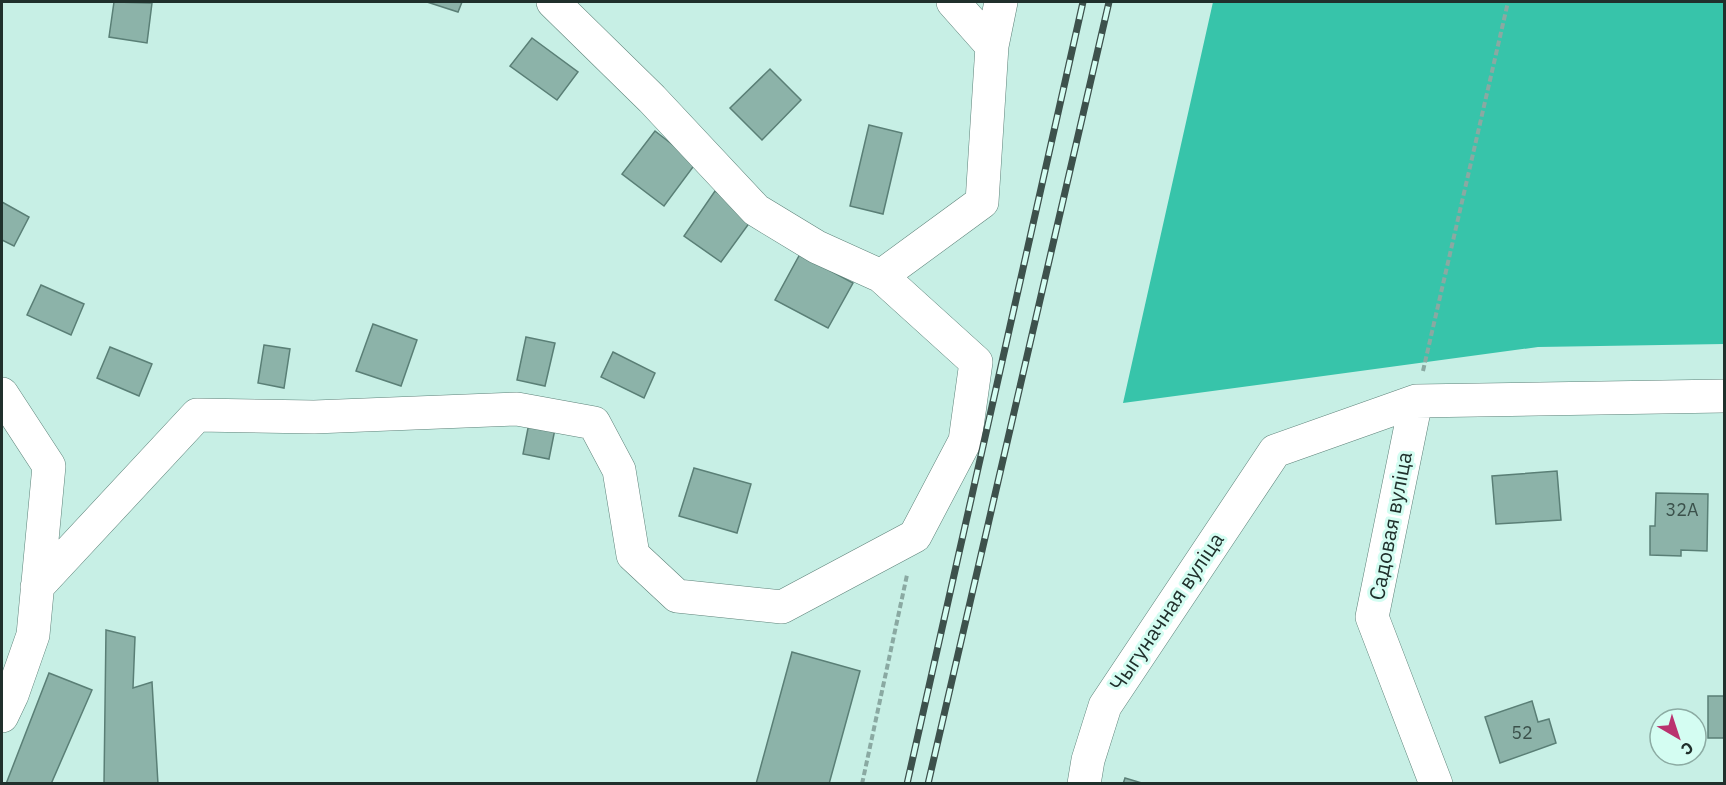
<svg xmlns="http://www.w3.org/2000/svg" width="1726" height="785" viewBox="0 0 1726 785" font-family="'IBM Plex Sans',sans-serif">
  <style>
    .forest { fill: #37c4aa }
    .building { fill: #8cb3a9; stroke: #5a7f76; stroke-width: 1.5 }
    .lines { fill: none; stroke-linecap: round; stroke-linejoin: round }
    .minor-casing { stroke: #5d8279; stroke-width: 34 }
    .path { stroke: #8aa9a2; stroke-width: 4; stroke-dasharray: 6 3; stroke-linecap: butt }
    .minor { stroke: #fff; stroke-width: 33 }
    .rail-casing { stroke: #3d514c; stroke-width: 7 }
    .rail { stroke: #d4fdf2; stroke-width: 4.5; stroke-dasharray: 14; stroke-linecap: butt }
    .labels { text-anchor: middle; stroke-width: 6; stroke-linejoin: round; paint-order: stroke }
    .number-label { font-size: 18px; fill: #3b514b }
    .street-label { font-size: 21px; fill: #20302c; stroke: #d4fdf2 }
  </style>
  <rect width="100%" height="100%" fill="#c7efe5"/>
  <path class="forest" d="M1213 2H1724V344L1538 347 1123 403Z"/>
  <path class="building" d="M114 2 152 3 147 43 109 37Z
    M427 2H462L458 12Z
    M532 38 578 72 557 100 510 66Z
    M770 69 801 100 762 140 730 108Z
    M869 125 902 133 883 214 850 206Z
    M655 131 696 163 664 206 622 174Z
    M715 191 753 218 721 262 684 236Z
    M2 202 29 217 14 246 2 240Z
    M800 254 853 283 828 328 775 300Z
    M41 285 84 304 71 335 27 315Z
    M373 324 417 340 401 386 356 371Z
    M526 337 555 343 545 386 517 380Z
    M264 345 290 349 284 388 258 383Z
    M110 347 152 364 139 396 97 378Z
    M613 352 655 373 644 398 601 377Z
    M529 423 555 429 549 459 523 454Z
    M694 468 751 484 737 533 679 516Z
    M1557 471 1561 520 1496 524 1492 476Z
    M1656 493 1708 494 1707 551 1681 550V556L1650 555V526H1655Z
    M106 630 135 637 133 688 152 682 158 784H104Z
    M792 652 860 671 829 784H756Z
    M49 673 92 690 51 784H6Z
    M1708 696H1724V738H1708Z
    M1532 701 1538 722 1549 719 1556 743 1500 763 1485 717Z
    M1125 778 1145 784H1123Z"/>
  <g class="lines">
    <g class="minor-casing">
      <path id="minor" d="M553 2 652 99 756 210 817 247 881 276
        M992 46 1001 2
        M2 394 49 466 33 635 12 695 2 716
        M1416 401 1372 617 1436 784
        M37 587 197 415 314 417 517 409 594 423 619 470 633 555 677 596 782 607 915 536 965 441 976 362 881 276 982 202 992 46 953 2
        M1084 784 1088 760 1105 706 1275 451 1416 401 1724 396"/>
    </g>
    <path class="path" d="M1423 371 1508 2
      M862 784 907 575"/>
    <use href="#minor" class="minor"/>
    <g class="rail-casing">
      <path id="rail" d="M907 784 1083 2
        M928 784 1109 2"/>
    </g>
    <use href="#rail" class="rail"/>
  </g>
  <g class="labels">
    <g class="number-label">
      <text x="1682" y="516">32А</text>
      <text x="1522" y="739">52</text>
    </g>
    <g class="street-label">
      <text transform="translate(1391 526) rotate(-79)" y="7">Садовая вуліца</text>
      <text transform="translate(1167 612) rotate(-56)" y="7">Чыгуначная вуліца</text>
    </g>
  </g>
  <rect width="1726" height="785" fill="none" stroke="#20302c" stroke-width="6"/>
  <g transform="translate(1678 737) rotate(141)"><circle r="28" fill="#d4fdf2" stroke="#8caba3" stroke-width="1.5"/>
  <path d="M0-4.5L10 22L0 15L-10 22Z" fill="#ba326f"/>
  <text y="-9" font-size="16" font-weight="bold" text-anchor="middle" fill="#20302c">С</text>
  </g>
</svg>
